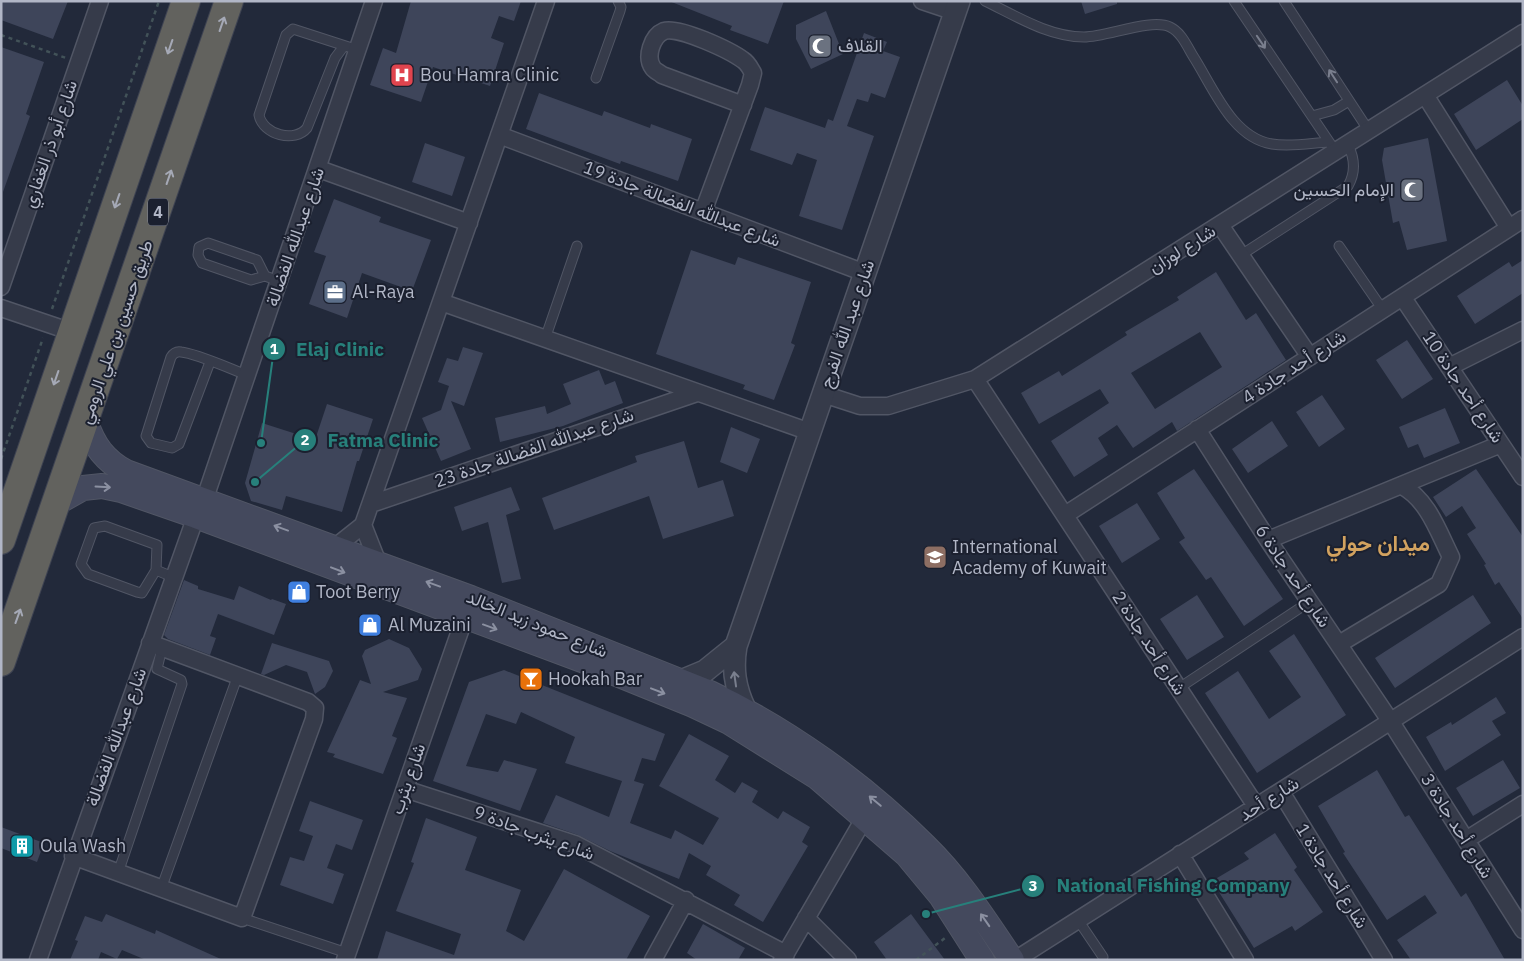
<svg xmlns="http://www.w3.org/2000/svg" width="1524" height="961" viewBox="0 0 1524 961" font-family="'IBM Plex Sans',Vazirmatn,sans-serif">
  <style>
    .building { fill: #3e455a; fill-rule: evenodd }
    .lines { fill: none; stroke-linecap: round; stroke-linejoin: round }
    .service-casing { stroke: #515665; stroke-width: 11 }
    .minor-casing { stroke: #515665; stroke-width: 19 }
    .tertiary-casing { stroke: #515665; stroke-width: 24 }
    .secondary-casing { stroke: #515665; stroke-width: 26 }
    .trunk-casing { stroke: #3e4352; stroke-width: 30 }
    .path { stroke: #425258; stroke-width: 2.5; stroke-dasharray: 4 4; stroke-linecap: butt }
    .service { stroke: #363b4a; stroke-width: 9 }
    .minor { stroke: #363b4a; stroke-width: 16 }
    .tertiary { stroke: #363b4a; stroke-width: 21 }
    .secondary { stroke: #44495d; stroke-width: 24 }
    .trunk { stroke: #62625e; stroke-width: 28 }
    .oneway { stroke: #a5a9b6 }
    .oneway2 { stroke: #7a7f8e }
    .oneway3 { stroke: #8b90a1 }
    .labels { text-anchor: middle; stroke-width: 4; stroke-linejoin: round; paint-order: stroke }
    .shield { fill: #1b202f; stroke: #848999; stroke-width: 1 }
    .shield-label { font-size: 16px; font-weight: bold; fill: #b1b6c6 }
    .poi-label { font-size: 18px; fill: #b1b6c6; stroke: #1b202f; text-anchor: start }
    .street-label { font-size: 18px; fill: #b1b6c6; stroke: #1b202f }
    .district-label { font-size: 22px; font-weight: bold; fill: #d2a25f; stroke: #1b202f }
    .leader { fill: none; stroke: #27807b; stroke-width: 2 }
    .callout-dot { fill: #27807b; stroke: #1b202f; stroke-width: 2 }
    .mark-label { font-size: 15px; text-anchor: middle; font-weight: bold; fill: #fff }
    .callout-label { font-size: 19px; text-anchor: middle; font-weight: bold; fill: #27807b; stroke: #1b202f; stroke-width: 4; stroke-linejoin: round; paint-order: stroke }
  </style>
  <rect width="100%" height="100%" fill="#22293a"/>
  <path class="building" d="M1 1H68L53 39 1 20Z
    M411 1H521L514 21 499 16 491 38 504 43 490 86 433 67 421 102 370 85 383 48 396 53Z
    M669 1H784L768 44 730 30 732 26Z
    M1081 1H1117V4L1085 14Z
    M826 11 843 54 811 69 796 39V25Z
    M864 33 887 42 883 51 900 57 885 98 871 93 868 102 857 99 847 126 874 136 842 230 799 216 817 160 797 153 792 165 750 150 765 107 825 128 828 119 833 121Z
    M1 47 44 62 26 114 30 116 3 192Z
    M1507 80 1523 106V119L1476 150 1454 114Z
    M539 93 602 116 604 111 650 128 651 124 692 139 678 181 621 161 620 164 526 129Z
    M1428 138 1447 241 1407 250 1399 221 1393 223 1382 160 1384 148Z
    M425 143 465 157 452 196 412 182Z
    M334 199 381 217 379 222 431 240 412 291 362 273 347 318 309 304 326 256 314 252Z
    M691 250 735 265 738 257 811 282 791 343 795 345 774 400 743 389 745 385 656 354Z
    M1523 260V293L1475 324 1457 296 1509 262 1512 267Z
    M1216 272 1246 320 1256 313 1286 360 1177 431 1172 422 1133 448 1117 425 1098 438 1108 455 1074 477 1051 441 1109 403 1100 389 1039 424 1021 393 1059 371 1062 376 1127 335 1125 332 1179 300 1177 297ZM1200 332 1222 367 1155 409 1131 373Z
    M1407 340 1433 379 1402 399 1376 360Z
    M463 347 483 353 464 406 451 401 471 449 441 461 422 418 441 410 449 386 438 382 447 358 458 361Z
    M599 370 605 385 615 381 623 403 563 426 500 442 495 418 545 406 547 414 571 404 563 384Z
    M1322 395 1345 429 1319 447 1296 412Z
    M327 404 373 419 359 461H357L342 512 286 496 282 510 251 501 245 483 262 423 315 440Z
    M1445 408 1460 443 1424 458 1418 444 1408 448 1399 427Z
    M1272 421 1288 446 1248 473 1232 449Z
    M731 427 760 439 747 473 720 462Z
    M684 441 698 488 723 480 734 516 663 539 649 496 554 530 542 498 637 462 635 456Z
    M1194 469 1283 599 1244 626 1211 577 1206 580 1179 542 1185 538 1157 493Z
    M1476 469 1523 537V619L1499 582 1495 585 1484 565 1486 564 1467 534 1476 528 1462 506 1446 517 1433 497Z
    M511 487 520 510 506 515 521 579 502 583 488 522 462 531 454 507Z
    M1137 503 1160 539 1122 563 1099 526Z
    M184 580 198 586V589L234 600 239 586 271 600 272 599 286 604 274 635 218 614 210 636 216 638 210 655 168 639 164 635Z
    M1197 595 1224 637 1187 660 1160 619Z
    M1473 595 1491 623 1395 688 1375 658Z
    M1294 634 1346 715 1257 773 1205 693 1238 671 1269 719 1301 697 1269 651Z
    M389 639 409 648 422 669 418 680 383 692 407 698 392 736 397 738 383 774 333 757 335 754 327 752 360 680 371 684 362 656 365 650Z
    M272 643 329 661 333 671 325 687 315 694 307 672 286 665 264 675 261 674Z
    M504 670 665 734 655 761 642 758 634 781 644 784 630 823 671 839 675 830 703 845 719 818 659 786 689 734 729 756 715 780 735 793 742 782 758 791 752 802 778 819 783 811 810 827 802 842 808 846 763 922 734 905 740 895 706 875 711 866 689 853 679 879 610 851 578 835 543 823 556 795 609 817 622 781 565 763 575 737 521 712 516 724 486 714 466 766 498 772 504 760 537 769 520 811 433 781 469 682Z
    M1496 697 1506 713 1492 721 1501 735 1445 771 1426 737 1451 722 1452 725Z
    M1503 760 1520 788 1473 816 1456 788Z
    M1377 770 1405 817 1409 815 1461 897 1466 893 1505 960H1411L1397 940 1437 913 1425 895 1387 920 1343 853 1345 852 1318 806Z
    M310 801 363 820 352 850 336 844 327 868 344 874 333 904 280 885 290 857 304 861 313 836 299 831Z
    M426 818 477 837 465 870 521 890 506 931 524 941 564 869 650 916 626 960H377L386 931 454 955 461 934 396 911 414 863 411 862Z
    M1 827 44 843 37 862 1 848Z
    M1275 833 1297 867 1294 870 1323 912 1295 931 1292 926 1254 948 1212 881 1249 859 1244 853Z
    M106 914 155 934 156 930 223 960H146L122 950 117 959 101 952 98 960H70L78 941 75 940 85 916 102 922Z
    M911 914 945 960H887L874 942Z
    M703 924 745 948 738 960H697L687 953Z"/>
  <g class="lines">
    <g class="service-casing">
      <path id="service" d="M985 1C1016 16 1049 37 1084 37 1107 37 1151 18 1170 27 1181 32 1187 46 1193 56 1213 87 1232 138 1272 144 1291 147 1311 143 1329 142
        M1234 1 1332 146
        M1284 1 1369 131
        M344 46 335 58 307 128C295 143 263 135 259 115L286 35 293 29 358 50
        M596 78 620 11 621 7 618 1
        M1312 116 1334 110 1349 101
        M1339 246 1383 310
        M1241 255 1348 186C1356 172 1355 159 1348 145
        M265 276 257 260 208 243 199 247 198 255 202 263 251 280 265 276 279 281
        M545 339 577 246
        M210 362 179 444 172 448 151 443 146 436 171 357C173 354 176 351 181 352 195 353 231 369 247 375
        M156 570 157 545 105 526 94 528 81 564 88 574 137 592 142 593 156 570 175 578
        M1179 688 1309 602
        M118 873 182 684 181 680 157 669 162 648
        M161 889 238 675
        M242 918 347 953
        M1078 920 1103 957"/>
    </g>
    <g class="minor-casing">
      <path id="minor" d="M922 1 955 12
        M1425 95 1509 228
        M499 135 865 273
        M319 169 469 223
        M703 212 750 85 753 73C750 68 748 63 743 60 731 51 679 26 664 31 652 36 645 57 653 68 655 71 660 73 662 75L743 105
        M1220 225 1310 357
        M1 287 100 1
        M1403 298 1523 477
        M441 302 810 432
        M1 308 72 332
        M1449 367 1523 330
        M975 379 1256 806
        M823 394 860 406H888L975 379 1523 33
        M1197 429 1268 540 1391 722 1523 930
        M204 501 374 1
        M371 504 697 393
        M1065 515 1523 219
        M363 525 378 563
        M1268 540 1501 444
        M334 548 363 525 546 1
        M1339 644 1439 584 1451 557C1438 531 1428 500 1402 486
        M405 789 575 844 786 954
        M1281 792 1384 960
        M1466 840 1523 804
        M1180 854 1245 960
        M73 856 242 918 314 719 315 708 308 702 150 643
        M806 918 848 960
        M38 960 196 516
        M345 960 468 608
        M653 960 686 900
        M782 960 865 817
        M1015 960 1523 637"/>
    </g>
    <g class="tertiary-casing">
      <path id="tertiary" d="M681 681 705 671 736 646
        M745 709C735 688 732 669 736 646L959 1"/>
    </g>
    <g class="secondary-casing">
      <path id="secondary" d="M86 422C93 445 105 461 126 472L471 598 710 693C788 730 863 784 925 846 959 879 985 920 1012 960
        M58 502 83 488 102 486 121 490 196 516 582 660 693 705 729 722 817 777 907 855 941 896 982 960"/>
    </g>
    <g class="trunk-casing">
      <path id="trunk" d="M1 540 186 1
        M1 662 229 1"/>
    </g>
    <path class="path" d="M1 35 66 58
      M52 309 159 1
      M1 459 43 338
      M916 960 945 938"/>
    <use href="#service" class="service"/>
    <use href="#minor" class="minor"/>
    <use href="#tertiary" class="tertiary"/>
    <use href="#secondary" class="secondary"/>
    <use href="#trunk" class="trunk"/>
  </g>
  <defs><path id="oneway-shaft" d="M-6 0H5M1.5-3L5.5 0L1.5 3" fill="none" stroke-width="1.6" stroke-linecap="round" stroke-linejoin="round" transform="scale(1.25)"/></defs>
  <g class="oneway">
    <use href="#oneway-shaft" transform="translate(222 24) rotate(-71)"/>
    <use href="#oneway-shaft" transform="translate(170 47) rotate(109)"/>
    <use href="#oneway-shaft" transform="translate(169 177) rotate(-71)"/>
    <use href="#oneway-shaft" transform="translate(117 201) rotate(109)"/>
    <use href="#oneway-shaft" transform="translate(56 378) rotate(109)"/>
    <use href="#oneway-shaft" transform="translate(18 616) rotate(-70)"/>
  </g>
  <g class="oneway2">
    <use href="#oneway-shaft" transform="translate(1261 42) rotate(56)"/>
    <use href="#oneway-shaft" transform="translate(1333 76) rotate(-123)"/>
    <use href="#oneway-shaft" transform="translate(735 679) rotate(-98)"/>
  </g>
  <g class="oneway3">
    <use href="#oneway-shaft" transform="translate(103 487) rotate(3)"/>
    <use href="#oneway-shaft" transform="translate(281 528) rotate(-160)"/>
    <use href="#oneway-shaft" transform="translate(338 570) rotate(21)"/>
    <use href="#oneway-shaft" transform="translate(433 584) rotate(-160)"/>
    <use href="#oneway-shaft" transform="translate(490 627) rotate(20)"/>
    <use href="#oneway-shaft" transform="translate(658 691) rotate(21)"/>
    <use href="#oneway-shaft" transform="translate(875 801) rotate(-140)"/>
    <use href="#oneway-shaft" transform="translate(985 920) rotate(-125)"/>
  </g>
  <defs>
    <g id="mosque-square" transform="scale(1.25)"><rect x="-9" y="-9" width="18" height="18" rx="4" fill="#6b7280" stroke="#1b202f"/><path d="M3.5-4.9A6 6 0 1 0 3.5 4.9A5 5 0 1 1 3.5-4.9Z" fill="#fff"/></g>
    <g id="hospital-square" transform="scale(1.25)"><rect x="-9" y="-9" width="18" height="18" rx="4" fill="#e0444e" stroke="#1b202f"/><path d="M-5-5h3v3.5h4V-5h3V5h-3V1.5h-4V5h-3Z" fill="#fff"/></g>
    <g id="office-square" transform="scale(1.25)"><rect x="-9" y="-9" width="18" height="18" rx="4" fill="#5c6f8a" stroke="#1b202f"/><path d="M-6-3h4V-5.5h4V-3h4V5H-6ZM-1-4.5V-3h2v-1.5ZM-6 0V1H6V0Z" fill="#fff"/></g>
    <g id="school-square" transform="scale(1.25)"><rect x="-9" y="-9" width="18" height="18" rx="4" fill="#8d6e63" stroke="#1b202f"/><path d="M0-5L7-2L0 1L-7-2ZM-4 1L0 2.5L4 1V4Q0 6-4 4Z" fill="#fff"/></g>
    <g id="shop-square" transform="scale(1.25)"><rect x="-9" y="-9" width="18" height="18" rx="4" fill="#3f7fe0" stroke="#1b202f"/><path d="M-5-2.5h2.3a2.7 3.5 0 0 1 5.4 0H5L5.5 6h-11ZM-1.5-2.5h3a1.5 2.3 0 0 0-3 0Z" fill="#fff"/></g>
    <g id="bar-square" transform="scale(1.25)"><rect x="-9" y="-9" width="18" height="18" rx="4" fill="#e8710a" stroke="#1b202f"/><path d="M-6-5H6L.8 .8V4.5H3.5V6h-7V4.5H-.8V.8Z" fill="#fff"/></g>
    <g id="building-square" transform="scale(1.25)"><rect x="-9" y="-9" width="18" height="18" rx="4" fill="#0f9aa8" stroke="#1b202f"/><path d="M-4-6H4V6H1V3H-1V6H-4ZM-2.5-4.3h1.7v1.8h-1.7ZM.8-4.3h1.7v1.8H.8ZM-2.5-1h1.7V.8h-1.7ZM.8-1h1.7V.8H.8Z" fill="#fff"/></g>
  </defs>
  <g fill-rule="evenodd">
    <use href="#mosque-square" x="820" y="46"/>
    <use href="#hospital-square" x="402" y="75"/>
    <use href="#mosque-square" x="1412" y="190"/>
    <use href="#office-square" x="335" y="292"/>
    <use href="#school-square" x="935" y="557"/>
    <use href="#shop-square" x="299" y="592"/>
    <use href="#shop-square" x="370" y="625"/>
    <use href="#bar-square" x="531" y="679"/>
    <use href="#building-square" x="22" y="846"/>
  </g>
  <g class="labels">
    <rect class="shield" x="148" y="198.5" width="20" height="27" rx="4"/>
    <g class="shield-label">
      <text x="158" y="218">4</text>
    </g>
    <g class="poi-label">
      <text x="838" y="52">القلاف</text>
      <text x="420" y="81">Bou Hamra Clinic</text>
      <text x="1394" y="196" text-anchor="end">الإمام الحسين</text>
      <text x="352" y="298">Al-Raya</text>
      <text x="952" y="553">International<tspan x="952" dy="21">Academy of Kuwait</tspan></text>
      <text x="316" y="598">Toot Berry</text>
      <text x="388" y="631">Al Muzaini</text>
      <text x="548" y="685">Hookah Bar</text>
      <text x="40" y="852">Oula Wash</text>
    </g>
    <g class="street-label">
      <text transform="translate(50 144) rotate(-71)" y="6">شارع أبو ذر الغفاري</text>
      <text transform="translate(682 204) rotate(21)" y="6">شارع عبدالله الفضالة جادة 19</text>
      <text transform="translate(295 237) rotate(-71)" y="6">شارع عبدالله الفضالة</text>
      <text transform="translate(1182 249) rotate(-32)" y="6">شارع لوزان</text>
      <text transform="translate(847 324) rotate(-71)" y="6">شارع عبد الله الفرج</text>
      <text transform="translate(116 332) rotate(-71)" y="6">طريق حسين بن علي الرومي</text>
      <text transform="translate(1294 367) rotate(-33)" y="6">شارع أحد جادة 4</text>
      <text transform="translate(1463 387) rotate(56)" y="6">شارع أحد جادة 10</text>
      <text transform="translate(534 448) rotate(-19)" y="6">شارع عبدالله الفضالة جادة 23</text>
      <text transform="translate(1293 576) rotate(56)" y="6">شارع أحد جادة 6</text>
      <text transform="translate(537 624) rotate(22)" y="6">شارع حمود زيد الخالد</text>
      <text transform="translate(1149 643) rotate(57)" y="6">شارع أحد جادة 2</text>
      <text transform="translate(116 737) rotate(-70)" y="6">شارع عبدالله الفضالة</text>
      <text transform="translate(408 779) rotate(-71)" y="6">شارع يثرب</text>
      <text transform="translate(1269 799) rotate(-32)" y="6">شارع أحد</text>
      <text transform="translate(1457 826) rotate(58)" y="6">شارع أحد جادة 3</text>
      <text transform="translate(534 833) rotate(20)" y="6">شارع يثرب جادة 9</text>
      <text transform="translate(1332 876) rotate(58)" y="6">شارع أحد جادة 1</text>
    </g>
    <g class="district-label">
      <text x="1378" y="551">ميدان حولي</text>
    </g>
  </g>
  <path class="leader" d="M261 443L274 349M255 482L305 440M926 914L1033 886"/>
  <g class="callout-dot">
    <circle cx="261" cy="443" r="5"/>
    <circle cx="255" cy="482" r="5"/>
    <circle cx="926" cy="914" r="5"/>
    <circle cx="274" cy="349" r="12"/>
    <circle cx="305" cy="440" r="12"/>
    <circle cx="1033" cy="886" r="12"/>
  </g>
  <g class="mark-label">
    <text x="274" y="354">1</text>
    <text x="305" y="445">2</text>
    <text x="1033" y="891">3</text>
  </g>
  <g class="callout-label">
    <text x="340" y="356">Elaj Clinic</text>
    <text x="383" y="447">Fatma Clinic</text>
    <text x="1173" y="892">National Fishing Company</text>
  </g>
  <rect width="1524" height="961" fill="none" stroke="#b1b6c6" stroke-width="5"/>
</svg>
